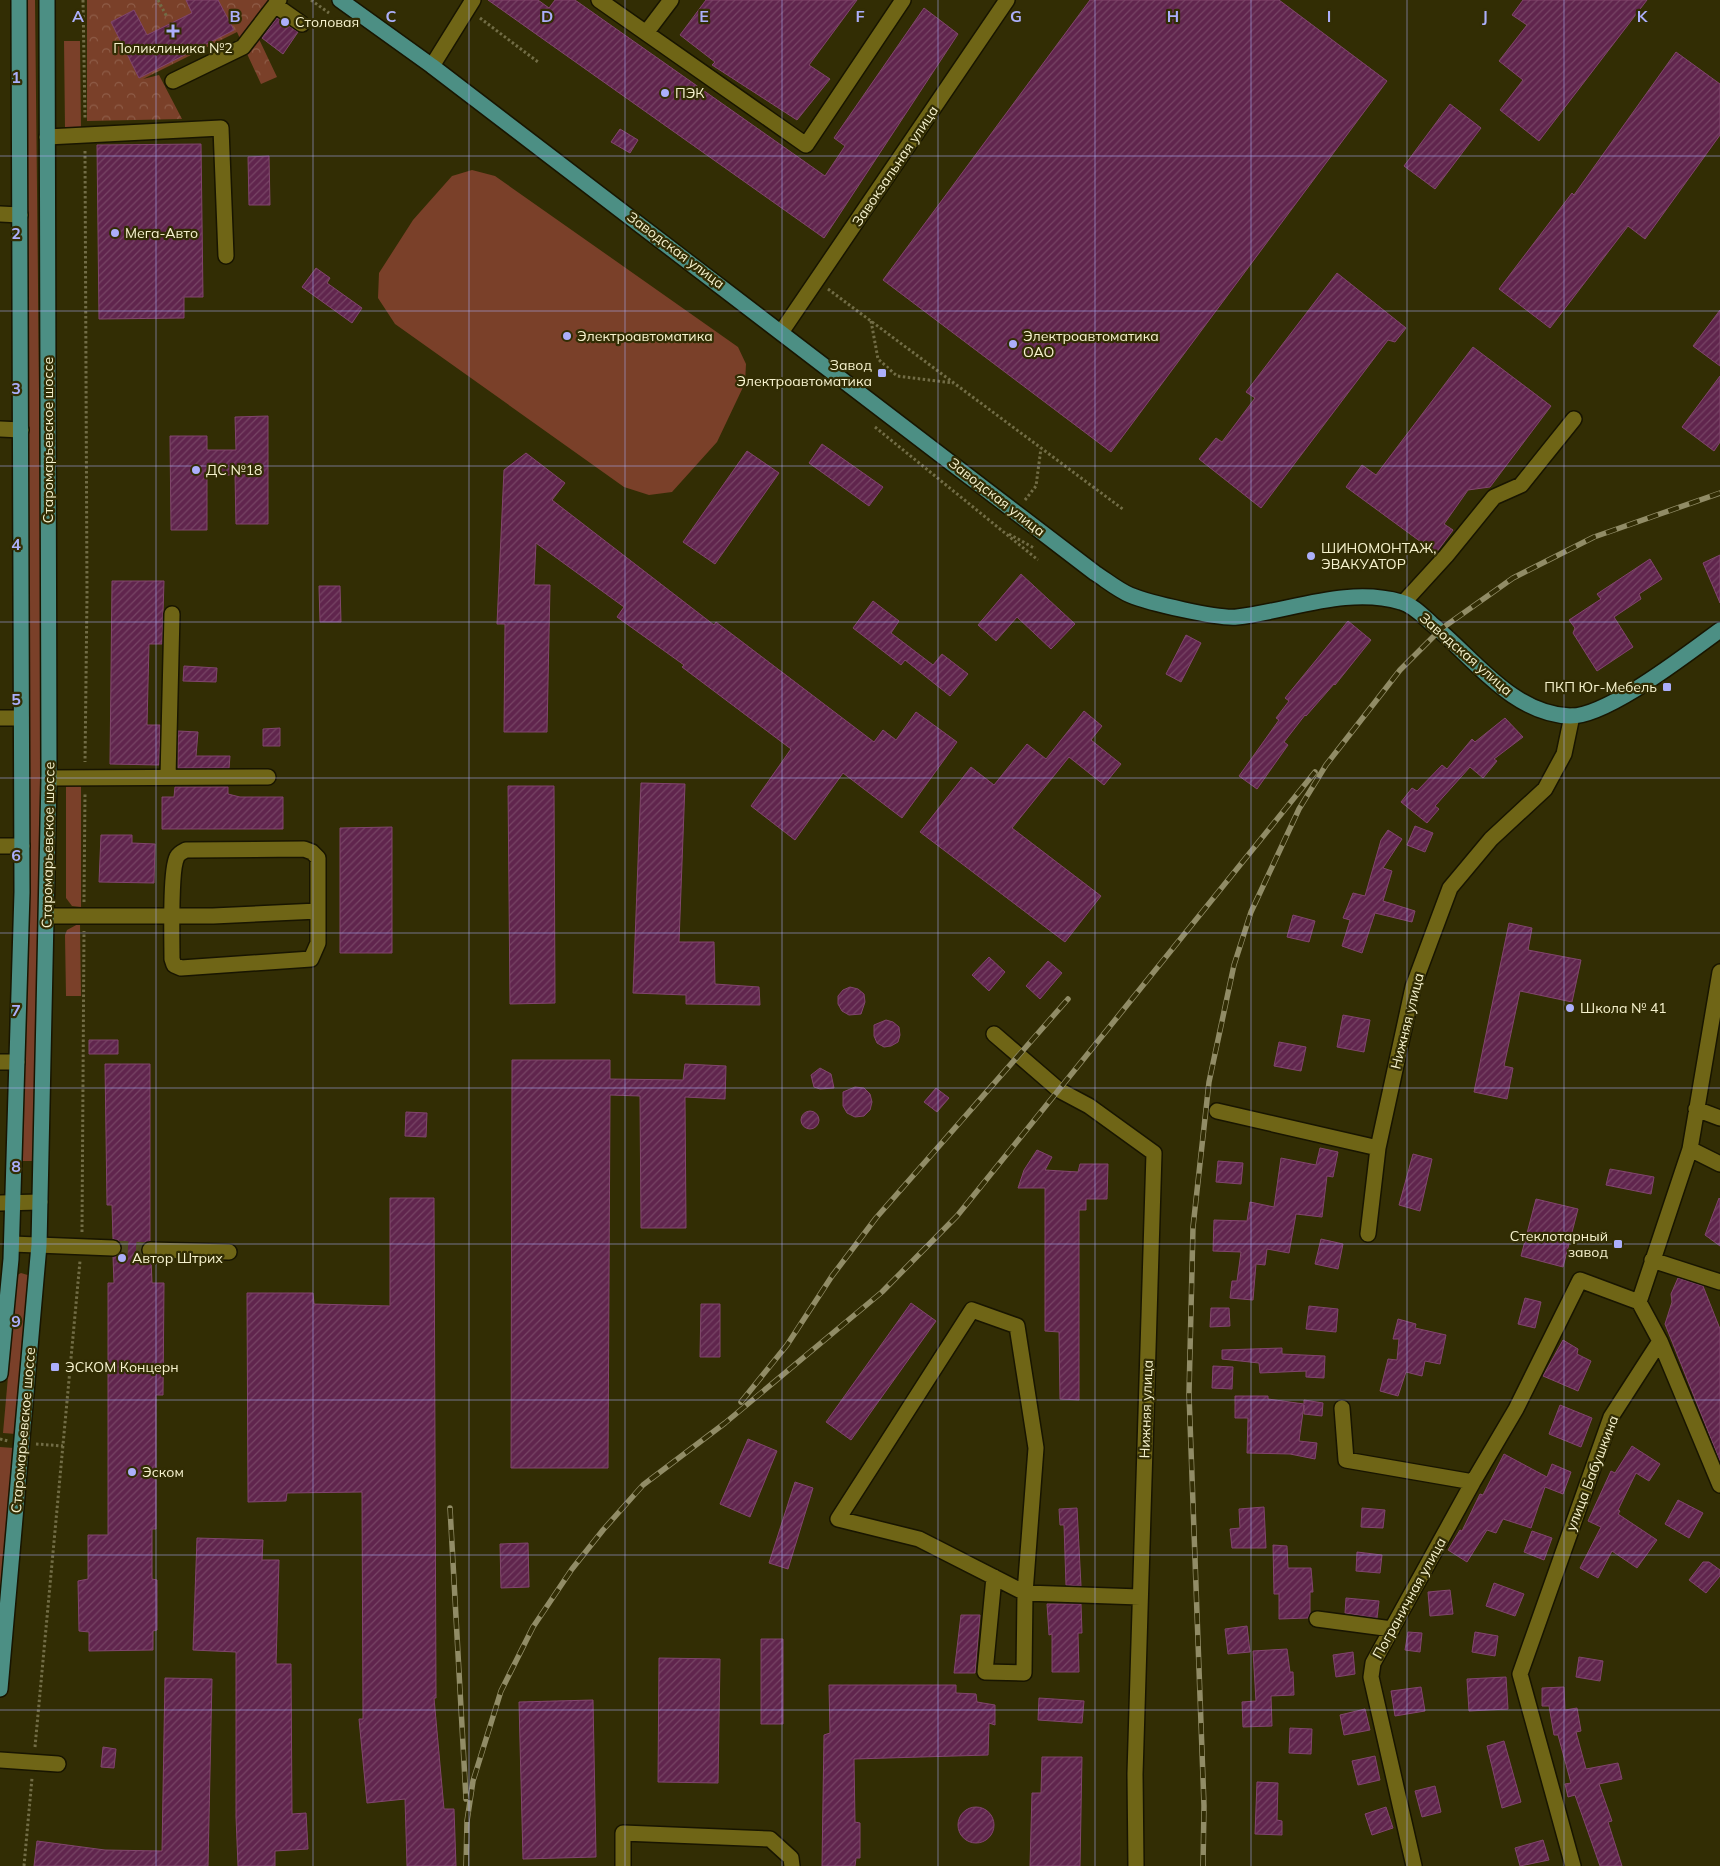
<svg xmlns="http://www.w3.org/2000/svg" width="1720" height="1866" viewBox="0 0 1720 1866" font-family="Mulish,sans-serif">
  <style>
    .green { fill: #7a4029 }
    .forest { fill: url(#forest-crowns) }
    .building { fill: url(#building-hatch); stroke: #81466d }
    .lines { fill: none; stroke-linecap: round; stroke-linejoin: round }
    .minor-tunnel { stroke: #4f4b22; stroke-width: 15; stroke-dasharray: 15 8; stroke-linecap: butt }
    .minor-casing { stroke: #181501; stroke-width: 18 }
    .major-casing { stroke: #181501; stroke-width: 18 }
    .path { stroke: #726d46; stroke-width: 3; stroke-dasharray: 2.5 2.5; stroke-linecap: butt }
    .minor { stroke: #6f6516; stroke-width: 15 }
    .major { stroke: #4c8f84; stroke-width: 15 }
    .rail-casing { stroke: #918c66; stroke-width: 5.5 }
    .rail { stroke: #322d04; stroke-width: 4; stroke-dasharray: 11; stroke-linecap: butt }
    .grid { fill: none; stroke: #acaffb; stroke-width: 1; stroke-opacity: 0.55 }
    .poi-dot { fill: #acaffb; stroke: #322d04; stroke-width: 2 }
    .labels { text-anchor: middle; stroke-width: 4.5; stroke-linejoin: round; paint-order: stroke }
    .poi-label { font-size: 14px; fill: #f6f2ce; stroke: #322d04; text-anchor: start }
    .street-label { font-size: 14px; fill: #f6f2ce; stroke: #322d04 }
    .grid-label { font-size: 16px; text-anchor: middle; font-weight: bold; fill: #acaffb; stroke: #322d04; stroke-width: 4.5; stroke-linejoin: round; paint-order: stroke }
  </style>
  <defs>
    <pattern id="forest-crowns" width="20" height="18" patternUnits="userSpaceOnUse" patternTransform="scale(1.25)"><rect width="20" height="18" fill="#7a4029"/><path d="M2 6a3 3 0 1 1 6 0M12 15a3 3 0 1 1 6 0" fill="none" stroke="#8e5c47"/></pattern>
    <pattern id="building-hatch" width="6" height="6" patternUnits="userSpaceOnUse" patternTransform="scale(1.25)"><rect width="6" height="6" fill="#60254d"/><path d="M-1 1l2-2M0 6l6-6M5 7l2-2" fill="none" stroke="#774565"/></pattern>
  </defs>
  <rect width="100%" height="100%" fill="#322d04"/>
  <path class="green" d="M26 0H35C39 387 45 774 34 1161H22C34 774 28 387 26 0Z
    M64 41H80L81 129H65Z
    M472 170 495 176 738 347 746 364 745 383 717 442 672 492 649 495 624 487 395 324 378 298 379 273 413 220 452 176Z
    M66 784H81V907L72 906 66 898Z
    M80 923 81 996H66L65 935 67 930Z
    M21 1273 31 1276 16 1434 3 1433 17 1275Z
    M0 1447 14 1448 0 1600Z"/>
  <path class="forest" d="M87 0H277L258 37 277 77 261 84 237 32 143 79 159 75 182 119 87 121Z"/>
  <path class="building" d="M186 0H218L234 30 139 78 111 22 134 10 147 35 192 13Z
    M488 0H538L549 8 555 0H575L825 176 845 146 834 138 924 8 958 34 824 238Z
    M706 0H857L809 65 830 79 797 120 712 65 715 62 680 35Z
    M1090 0H1279L1387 81 1111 452 883 280Z
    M1523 0H1647L1539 141 1500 110 1523 80 1499 61 1527 25 1512 15Z
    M277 18 298 32 283 54 262 38Z
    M1676 52 1720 84V135L1645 239 1628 226 1550 328 1499 289 1572 193 1574 195Z
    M1450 104 1481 128 1435 189 1404 166Z
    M620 129 638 140 630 153 611 142Z
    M201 144 203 297H184V318L99 319 97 145Z
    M269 156 270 205H249L248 157Z
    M316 268 330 278 327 283 362 308 352 323 302 287Z
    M1337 273 1406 328 1395 342 1388 340 1261 508 1199 459 1216 438 1222 442 1255 398 1246 392Z
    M1720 310V366L1693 346Z
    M1473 347 1551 406 1490 487 1468 490 1444 524 1453 530 1436 553 1346 487 1362 465 1376 475Z
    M1720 376V442L1714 451 1682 427Z
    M268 416V524H236L235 475H207V530H171L170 436H207V450H236L235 417Z
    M822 444 883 487 869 506 809 463Z
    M747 451 779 473 715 564 683 542Z
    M526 453 565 483 552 500 714 625 716 622 874 742 883 730 896 740 916 712 957 742 902 818 843 773 795 840 751 806 791 749 682 667 684 665 617 617 624 607 536 543 534 585H550L547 732H504L505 624H497L504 470Z
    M1720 555V603L1703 563Z
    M1650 559 1662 579 1639 594 1641 599 1614 617 1633 647 1597 671 1573 633 1575 628 1569 620 1601 599 1597 594Z
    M1021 574 1075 624 1051 649 1017 617 996 641 978 625Z
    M112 581H164L162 644H149L147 725H160L159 765 110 764Z
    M319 586H340L341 622H320Z
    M873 601 899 621 891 633 933 665 942 654 968 674 950 696 905 660 901 665 853 628Z
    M1348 621 1371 640 1335 685 1334 684 1306 716 1305 715 1284 742 1288 745 1257 789 1239 776 1279 720 1276 718 1289 701 1285 698Z
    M1186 635 1201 643 1181 682 1166 674Z
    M184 666 217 668 216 682 183 681Z
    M1084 711 1102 726 1091 740 1121 764 1104 785 1069 757 1012 828 1101 896 1065 942 920 832 971 767 994 785 1027 744 1046 759Z
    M1505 718 1523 737 1494 759 1497 761 1483 778 1470 767 1435 806 1439 809 1427 823 1401 802 1412 788 1417 791 1442 765 1447 769 1472 739 1475 742Z
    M280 728V746H263V729Z
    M178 731 198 732 196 756H230L229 768H178Z
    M641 783 685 784 679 942H714L715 984 759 987 760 1005 686 1004V995L633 993Z
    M508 786H554L555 1003 510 1004Z
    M175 787H228V794L240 797H283V829H162V797H174Z
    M1415 826 1433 833 1425 852 1407 845Z
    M392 827V953H340V828Z
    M1388 830 1402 839 1383 868 1392 871 1383 901 1415 911 1412 922 1375 913 1362 953 1342 946 1350 920 1343 918 1353 893 1365 896 1381 840Z
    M101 835H132V843L155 844 154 883 99 882Z
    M1293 915 1315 921 1309 942 1287 937Z
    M1509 923 1532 928 1528 950 1581 960 1572 1002 1520 991 1504 1066 1513 1068 1507 1099 1474 1092Z
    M989 957 1005 972 989 991 972 975Z
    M1048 961 1062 973 1040 999 1026 986Z
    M850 987 858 989 864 994 865 1002 861 1014 849 1015 842 1011 838 1004V996L843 990Z
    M1343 1015 1370 1020 1364 1052 1337 1047Z
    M886 1020 893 1022 899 1027 900 1035 898 1042 891 1046 884 1047 877 1043 874 1036V1025Z
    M89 1040H118V1054H89Z
    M1279 1042 1306 1047 1301 1071 1274 1066Z
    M512 1060H610V1079L683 1080 685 1064 726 1066 725 1099 685 1097 686 1228H641L640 1096 610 1095 608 1468H511Z
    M105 1064H150V1241L142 1245 141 1250 145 1258 151 1259 152 1283H164L163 1395H156V1529H152V1579L157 1580V1630L153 1631V1650L89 1651V1632L79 1631 78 1581 88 1579V1535H108V1283H114L113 1257 118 1256 122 1249 118 1240 113 1239 112 1205H107Z
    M820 1068 831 1074 834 1088 820 1089 814 1087 811 1075Z
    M855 1087 864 1088 870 1094 872 1102 870 1110 864 1116 855 1117 847 1113 843 1106V1092Z
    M936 1088 949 1098 937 1112 924 1102Z
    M801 1120a9 9 0 1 1 18 0a9 9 0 1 1-18 0Z
    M406 1112 427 1113 426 1137 405 1136Z
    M1320 1148 1338 1152 1333 1177 1327 1176 1322 1217 1296 1214 1289 1253 1267 1249 1265 1265 1256 1264 1253 1300 1230 1298 1232 1281H1237L1241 1252 1213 1251 1214 1220 1247 1221 1250 1202 1274 1207 1281 1158 1316 1165Z
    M1037 1150 1052 1157 1045 1170 1078 1172 1080 1164H1108L1107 1199H1086V1210H1079V1400L1060 1399 1059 1332 1045 1331V1188H1018L1024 1170Z
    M1413 1154 1432 1159 1420 1211 1399 1205Z
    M1218 1161 1243 1163 1241 1184 1216 1182Z
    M1610 1169 1654 1177 1651 1194 1606 1185Z
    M390 1198H434L436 1698H434L444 1809H454L456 1866H407L405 1799 367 1803 359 1719H363L362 1492 287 1493 286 1501 248 1502 247 1293H313L314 1304 390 1306Z
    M1719 1198 1720 1199V1246L1705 1235Z
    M1536 1199 1578 1209 1563 1267 1521 1256Z
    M1321 1239 1343 1244 1338 1269 1315 1264Z
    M1678 1278 1703 1286 1720 1329V1461L1665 1324 1672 1302 1671 1294Z
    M1525 1298 1541 1302 1535 1328 1518 1324Z
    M911 1303 936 1321 851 1440 826 1422Z
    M701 1304H720V1357H700Z
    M1309 1306 1338 1309 1336 1332 1306 1329Z
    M1211 1308H1229L1230 1326 1210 1327Z
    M1398 1319 1416 1324 1415 1328 1446 1335 1440 1364 1425 1361 1422 1376 1406 1372 1398 1396 1380 1391 1388 1359 1397 1360 1399 1339H1393Z
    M1563 1340 1578 1349 1577 1354 1591 1361 1578 1391 1543 1376Z
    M1282 1348V1354L1325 1356 1324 1378 1306 1377V1371L1260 1373 1259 1363 1222 1359V1350Z
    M1213 1366 1233 1367 1232 1389 1212 1388Z
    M1235 1396H1268V1399L1304 1404V1400L1323 1403 1322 1416 1304 1414V1405L1299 1441 1317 1443 1315 1459 1290 1454 1247 1453 1248 1418H1235Z
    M1560 1405 1592 1418 1581 1447 1549 1434Z
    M748 1439 777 1451 750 1517 720 1504Z
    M1632 1446 1660 1464 1649 1481 1636 1473 1618 1510 1620 1511 1618 1514 1657 1540 1637 1568 1612 1551 1598 1578 1580 1568 1601 1527 1588 1521 1611 1471 1615 1473Z
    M1504 1454 1547 1477 1552 1464 1571 1472 1563 1494 1545 1487 1531 1528 1503 1519 1496 1533 1487 1530 1467 1562 1448 1550 1460 1530 1462 1531 1480 1494 1483 1495Z
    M795 1482 813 1488 788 1569 769 1563Z
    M1678 1500 1703 1513 1689 1538 1665 1524Z
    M1264 1507 1266 1548H1232L1230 1529 1240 1528 1239 1509Z
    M1077 1508 1081 1586 1066 1585 1064 1525H1060L1059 1509Z
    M1362 1508 1385 1510 1383 1528 1361 1527Z
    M1532 1531 1552 1538 1544 1560 1524 1552Z
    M197 1538 263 1540 262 1560H279L276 1664H291L292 1814 306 1813 308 1849 275 1851V1866H238L236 1817V1652L193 1650Z
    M528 1543 529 1587 501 1588 500 1544Z
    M1273 1545 1287 1546 1288 1568H1311L1313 1592H1310V1613L1308 1618 1279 1619V1594H1274Z
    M1357 1552 1382 1555 1380 1573 1356 1571Z
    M1703 1562H1709L1720 1570V1576L1706 1593 1689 1580Z
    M1494 1583 1524 1594 1515 1616 1486 1606Z
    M1450 1590 1453 1614 1430 1616 1428 1592Z
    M1346 1598 1379 1601 1377 1618 1345 1613Z
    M1047 1604H1081L1082 1633H1078L1079 1672H1052V1634L1049 1635Z
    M961 1615H980L975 1673H954Z
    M1247 1626 1250 1652 1228 1654 1225 1629Z
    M1408 1632 1422 1633 1420 1652 1405 1650Z
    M1475 1632 1498 1636 1495 1656 1472 1652Z
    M761 1639H783V1724H761Z
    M1287 1649 1290 1672H1293L1294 1695 1271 1696 1272 1726 1243 1727 1242 1702 1256 1701 1253 1651Z
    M1353 1652 1355 1674 1336 1677 1333 1655Z
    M1579 1657 1603 1661 1600 1681 1576 1677Z
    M659 1658 720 1659 718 1783 658 1782Z
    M1506 1677 1508 1709 1469 1711 1467 1679Z
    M165 1678 212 1679 208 1866H34L37 1841 105 1850 162 1851Z
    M829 1685H956V1693L976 1694 977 1702 995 1705V1725L989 1723 988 1755 854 1759 855 1822 860 1823V1858H856L855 1866H822L824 1735 830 1733Z
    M1421 1687 1425 1711 1395 1716 1391 1691Z
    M1564 1687 1565 1710 1577 1708 1581 1731 1576 1732 1586 1769 1618 1763 1622 1779 1599 1784 1612 1821 1608 1822 1622 1866H1600L1575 1795 1568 1797 1565 1784 1571 1783 1558 1735H1554L1549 1706H1542V1688Z
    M1039 1698 1084 1701 1082 1723 1038 1720Z
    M593 1700 596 1857 523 1859 519 1702Z
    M1365 1709 1370 1730 1344 1735 1340 1715Z
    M1290 1728 1312 1729 1311 1754 1289 1753Z
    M1504 1741 1521 1802 1502 1808 1487 1746Z
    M103 1747 116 1749 114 1768 101 1767Z
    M1375 1756 1380 1780 1358 1785 1352 1761Z
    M1042 1757H1082L1080 1866H1030L1032 1793H1041Z
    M1257 1782 1278 1783 1277 1820 1282 1821V1835L1255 1834Z
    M1435 1786 1441 1812 1422 1817 1415 1791Z
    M958 1825a18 18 0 1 1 36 0a18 18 0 1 1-36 0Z
    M1386 1807 1393 1828 1372 1835 1365 1814Z
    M1543 1840 1549 1860 1520 1866 1515 1848Z"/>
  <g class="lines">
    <path class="minor-tunnel" d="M113 1248 150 1250"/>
    <g class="minor-casing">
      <path id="minor" d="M599 0 806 145 903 0
        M275 5 302 24
        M646 33 671 0
        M432 66 473 0
        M173 81 243 47 279 0
        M47 137 221 128 226 256
        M0 214 20 215
        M782 331 1007 0
        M0 429 21 430
        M1404 602 1446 556 1494 497 1521 485 1574 419
        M0 718H21
        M168 777 172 614
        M49 778 268 777
        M0 846H22
        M304 849 312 852 318 858V943L311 959 181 968 174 965 172 959C172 940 170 870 177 857 179 853 182 852 186 850Z
        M47 916H213L318 911
        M994 1034 1059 1090 1089 1106 1154 1153 1135 1774 1136 1866
        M0 1062H17
        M1696 1109 1720 1118
        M1217 1111 1378 1148 1413 987 1450 888 1491 839 1545 789 1564 754 1572 716
        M1690 1149 1720 1164
        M0 1203 40 1202
        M1368 1234 1378 1148
        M12 1244 113 1248
        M150 1250 229 1252
        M1652 1260 1720 1282
        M1660 1341 1720 1485
        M1342 1408 1346 1460 1473 1482
        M994 1577 985 1672 1024 1673 1025 1593 1036 1448 1017 1326 972 1310 838 1519 919 1539 1025 1593 1140 1597
        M1317 1619 1392 1629
        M0 1760 58 1764
        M623 1866V1833L770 1839 791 1858 792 1866
        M1414 1866 1371 1677 1373 1663 1473 1482 1516 1409 1580 1280 1639 1302
        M1573 1866 1520 1674 1611 1417 1660 1341 1639 1302 1690 1149 1720 972"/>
    </g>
    <g class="major-casing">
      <path id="major" d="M340 0 432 66 1095 573C1106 580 1118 590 1130 595 1149 603 1218 619 1237 617 1290 611 1348 586 1401 602 1413 605 1423 616 1432 624 1473 657 1512 714 1570 716 1607 717 1688 653 1720 630
        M0 1374 11 1259 22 892 19 0
        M0 1689 39 1245 49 778 47 0"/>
    </g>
    <path class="path" d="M83 0 85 119
      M158 0 167 17
      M311 0 329 13
      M480 18 538 62
      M85 151 87 595 85 762
      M828 289 1124 510
      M871 321 878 359 897 376 953 383
      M875 427 1038 560
      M1025 500 1036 486 1041 448
      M1009 534 1034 548
      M84 902 85 793
      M82 1232 84 931
      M0 1439 8 1441
      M36 1444 63 1446
      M35 1747 80 1261
      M24 1866 32 1778"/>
    <use href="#minor" class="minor"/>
    <use href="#major" class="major"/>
    <g class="rail-casing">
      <path id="rail" d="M741 1402 787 1345 832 1276 876 1218 1068 999
        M450 1508 466 1799
        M466 1866 467 1821 473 1781 501 1691 533 1627 572 1569 603 1530 643 1485 725 1423 882 1292 957 1216 1315 772
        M1203 1866 1204 1806 1189 1394 1193 1227 1209 1082 1234 965 1251 912 1299 809 1326 765 1400 670 1441 629 1513 578 1594 537 1720 493"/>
    </g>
    <use href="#rail" class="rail"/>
  </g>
  <path class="grid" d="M156 0V1866M313 0V1866M469 0V1866M625 0V1866M782 0V1866M938 0V1866M1095 0V1866M1251 0V1866M1407 0V1866M1564 0V1866M0 156H1720M0 311H1720M0 466H1720M0 622H1720M0 778H1720M0 933H1720M0 1088H1720M0 1244H1720M0 1400H1720M0 1555H1720M0 1710H1720"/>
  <g class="poi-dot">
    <circle cx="285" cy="22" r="5"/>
    <path d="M170.5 23.5h5v5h5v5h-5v5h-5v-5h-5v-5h5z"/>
    <circle cx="665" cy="93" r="5"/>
    <circle cx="115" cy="233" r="5"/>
    <circle cx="567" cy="336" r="5"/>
    <circle cx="1013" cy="344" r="5"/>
    <rect x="877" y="368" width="10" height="10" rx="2.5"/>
    <circle cx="196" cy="470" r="5"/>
    <circle cx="1311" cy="556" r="5"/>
    <rect x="1662" y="682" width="10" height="10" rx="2.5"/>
    <circle cx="1570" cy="1008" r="5"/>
    <rect x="1613" y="1239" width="10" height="10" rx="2.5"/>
    <circle cx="122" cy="1258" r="5"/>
    <rect x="50" y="1362" width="10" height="10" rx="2.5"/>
    <circle cx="132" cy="1472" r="5"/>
  </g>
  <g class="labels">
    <g class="poi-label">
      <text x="295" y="27">Столовая</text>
      <text x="173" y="53" text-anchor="middle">Поликлиника №2</text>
      <text x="675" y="98">ПЭК</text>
      <text x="125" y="238">Мега-Авто</text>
      <text x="577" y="341">Электроавтоматика</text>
      <text x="1023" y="341">Электроавтоматика<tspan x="1023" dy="16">ОАО</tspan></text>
      <text x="872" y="370" text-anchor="end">Завод<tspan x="872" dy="16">Электроавтоматика</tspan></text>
      <text x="206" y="475">ДС №18</text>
      <text x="1321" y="553">ШИНОМОНТАЖ,<tspan x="1321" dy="16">ЭВАКУАТОР</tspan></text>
      <text x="1657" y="692" text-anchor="end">ПКП Юг-Мебель</text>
      <text x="1580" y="1013">Школа № 41</text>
      <text x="1608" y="1241" text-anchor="end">Стеклотарный<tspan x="1608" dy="16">завод</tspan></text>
      <text x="132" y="1263">Автор Штрих</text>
      <text x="65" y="1372">ЭСКОМ Концерн</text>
      <text x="142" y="1477">Эском</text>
    </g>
    <g class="street-label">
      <text transform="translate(895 166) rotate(-56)" y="5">Завокзальная улица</text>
      <text transform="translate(676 250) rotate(37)" y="5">Заводская улица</text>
      <text transform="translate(48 440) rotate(-90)" y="5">Старомарьевское шоссе</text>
      <text transform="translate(997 497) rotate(38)" y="5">Заводская улица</text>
      <text transform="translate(1466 654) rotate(41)" y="5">Заводская улица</text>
      <text transform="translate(48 845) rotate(-89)" y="5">Старомарьевское шоссе</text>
      <text transform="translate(1407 1021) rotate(-76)" y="5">Нижняя улица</text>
      <text transform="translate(1146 1409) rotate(-88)" y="5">Нижняя улица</text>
      <text transform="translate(23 1430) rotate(-85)" y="5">Старомарьевское шоссе</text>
      <text transform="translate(1592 1473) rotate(-69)" y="5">улица Бабушкина</text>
      <text transform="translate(1409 1598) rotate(-61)" y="5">Пограничная улица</text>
    </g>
  </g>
  <g class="grid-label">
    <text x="78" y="22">A</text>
    <text x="235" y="22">B</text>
    <text x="391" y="22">C</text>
    <text x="547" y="22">D</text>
    <text x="704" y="22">E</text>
    <text x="860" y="22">F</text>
    <text x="1016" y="22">G</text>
    <text x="1173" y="22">H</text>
    <text x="1329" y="22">I</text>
    <text x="1485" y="22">J</text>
    <text x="1642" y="22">K</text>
    <text x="16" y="83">1</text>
    <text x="16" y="239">2</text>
    <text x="16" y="394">3</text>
    <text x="16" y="550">4</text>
    <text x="16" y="705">5</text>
    <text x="16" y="861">6</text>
    <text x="16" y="1016">7</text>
    <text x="16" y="1172">8</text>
    <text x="16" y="1327">9</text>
  </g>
</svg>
